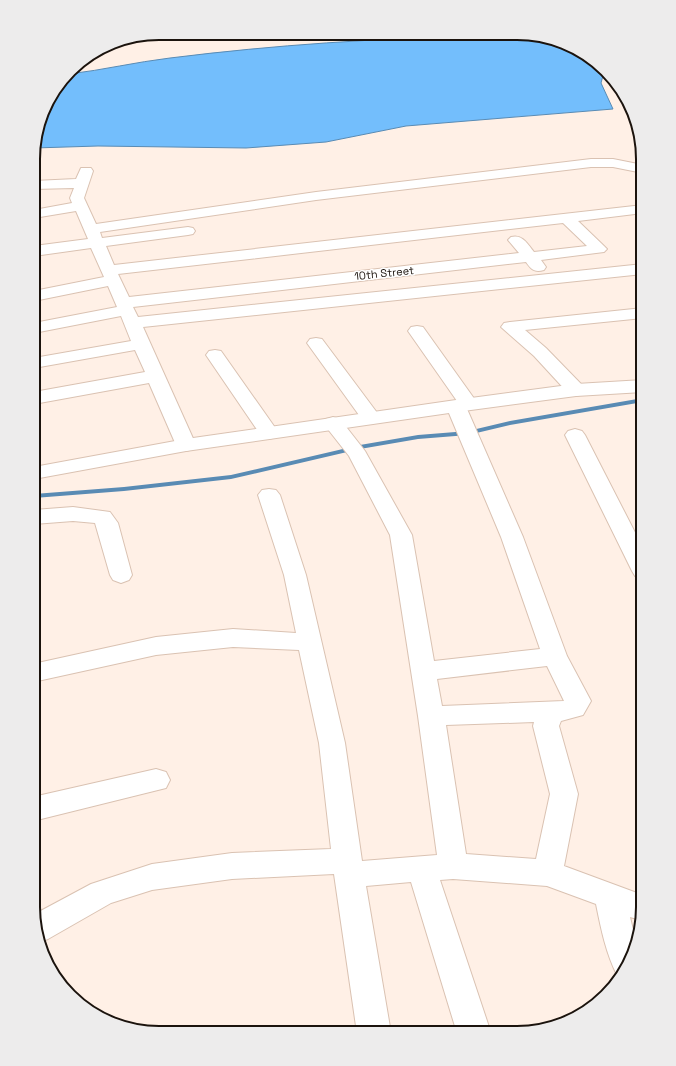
<svg xmlns="http://www.w3.org/2000/svg" width="676" height="1066" viewBox="0 0 676 1066" font-family="'Space Grotesk',sans-serif">
  <style>
    .water { fill: #73befc; stroke: #598bb4 }
    .lines { fill: none; stroke-linecap: round; stroke-linejoin: round }
    .stream { fill: #598bb4; fill-rule: evenodd }
    .street-casing { stroke: #dac2b2; stroke-width: 2 }
    .secondary-casing { stroke: #dac2b2; stroke-width: 2 }
    .street { fill: #fff; fill-rule: evenodd }
    .secondary { fill: #fff; fill-rule: evenodd }
    .labels { text-anchor: middle; stroke-width: 3; stroke-linejoin: round; paint-order: stroke }
    .far-street-label { font-size: 11px; fill: #1b130d; stroke: #fff }
    .rim { fill: none; stroke: #1b130d; stroke-width: 2 }
  </style>
  <rect width="100%" height="100%" fill="#fff0e6"/>
  <path class="water" d="M487 34H533L594 59 604 72 601 83 613 109 406 126 326 142 246 148 98 146 34 148V143L46 103 69 74C103 70 136 62 170 58 274 45 379 38 484 36Z"/>
  <g class="lines">
    <path class="stream" d="M643 398V402L510 425 468 435 418 439 360 449 231 479 124 491 34 498V494L124 487 231 475 360 445 418 435 468 431 510 421Z"/>
    <g class="street-casing">
      <path id="street" d="M591 159H613L643 165V173L613 167H591L316 200 100 232 102 238 188 227 193 228 195 231 193 234 188 235 106 246 114 265 643 205V213L578 221 604 246 607 249 604 252 541 260 546 267 544 270C534 273 531 269 526 262L133 307 138 317 643 264V274L143 327 196 445 193 449 186 451 179 449 176 445 149 383 34 404V392L145 372 135 350 34 368V358L131 341 121 316 34 333V323L117 307 108 286 34 301V291L104 277 91 248 34 256V246L88 239 76 211 34 218V210L72 203 70 198 74 188 34 189V181L76 179 81 168H91L93 171 84 198 96 224 316 192ZM563 223 587 246 534 252C527 243 522 234 511 237L508 240 519 253 129 297 118 274Z
        M643 308V318L525 330 546 348 583 386 585 390 583 394 576 396 569 394 534 356 501 327 504 323 510 322Z
        M417 326 423 327 478 404 476 408 467 409 523 537 567 656 591 701 583 715 561 721 559 726 578 794 564 866 637 893 643 892 642 919H637L630 917 636 943 633 955 621 977 617 975C606 953 601 929 596 904L547 886 453 879 440 880 491 1033H457L411 882 366 886 391 1033H357L334 874 232 879 152 890 111 903 48 939 40 942 35 914 91 884 152 864 232 853 331 849 319 743 299 650 233 647 156 655 33 682V664L156 637 233 629 296 633 284 575 258 495 262 490 269 489 276 490 280 495 306 575 345 743 362 861 437 855 418 716 390 535 349 456 323 423 326 419 333 417 340 419 365 451 412 535 434 661 540 649 501 537 446 406 449 402 457 401 408 331 411 327ZM547 666 564 701 442 706 437 679ZM534 722 533 726 550 794 536 859 466 854 446 725Z
        M316 338 322 339 378 414 381 418 378 422 371 424 364 422 307 343 310 339Z
        M215 350 221 351 276 429 279 433 276 437 269 439 262 437 206 355 209 351Z
        M575 429 582 431 585 435 643 548V578L635 576 632 571 565 435 568 431Z
        M73 507 110 512 118 523 132 575 129 580 121 583 113 580 110 575 95 523 73 521 34 524V510Z
        M156 769 166 772 170 780 166 788 33 821V797Z"/>
    </g>
    <g class="secondary-casing">
      <path id="secondary" d="M643 380V392L576 396 456 412 186 451 34 479V467L186 439 456 400 576 384Z"/>
    </g>
    <use href="#street" class="street"/>
    <use href="#secondary" class="secondary"/>
  </g>
  <g class="labels">
    <g class="far-street-label">
      <text transform="translate(384 273) rotate(-6)" y="4">10th Street</text>
    </g>
  </g>
  <path d="M0 0H676V1066H0ZM159 40H517A119 119 0 0 1 636 159V907A119 119 0 0 1 517 1026H159A119 119 0 0 1 40 907V159A119 119 0 0 1 159 40Z" fill="#edecec" fill-rule="evenodd"/>
  <path class="rim" d="M159 40H517A119 119 0 0 1 636 159V907A119 119 0 0 1 517 1026H159A119 119 0 0 1 40 907V159A119 119 0 0 1 159 40Z"/>
</svg>
